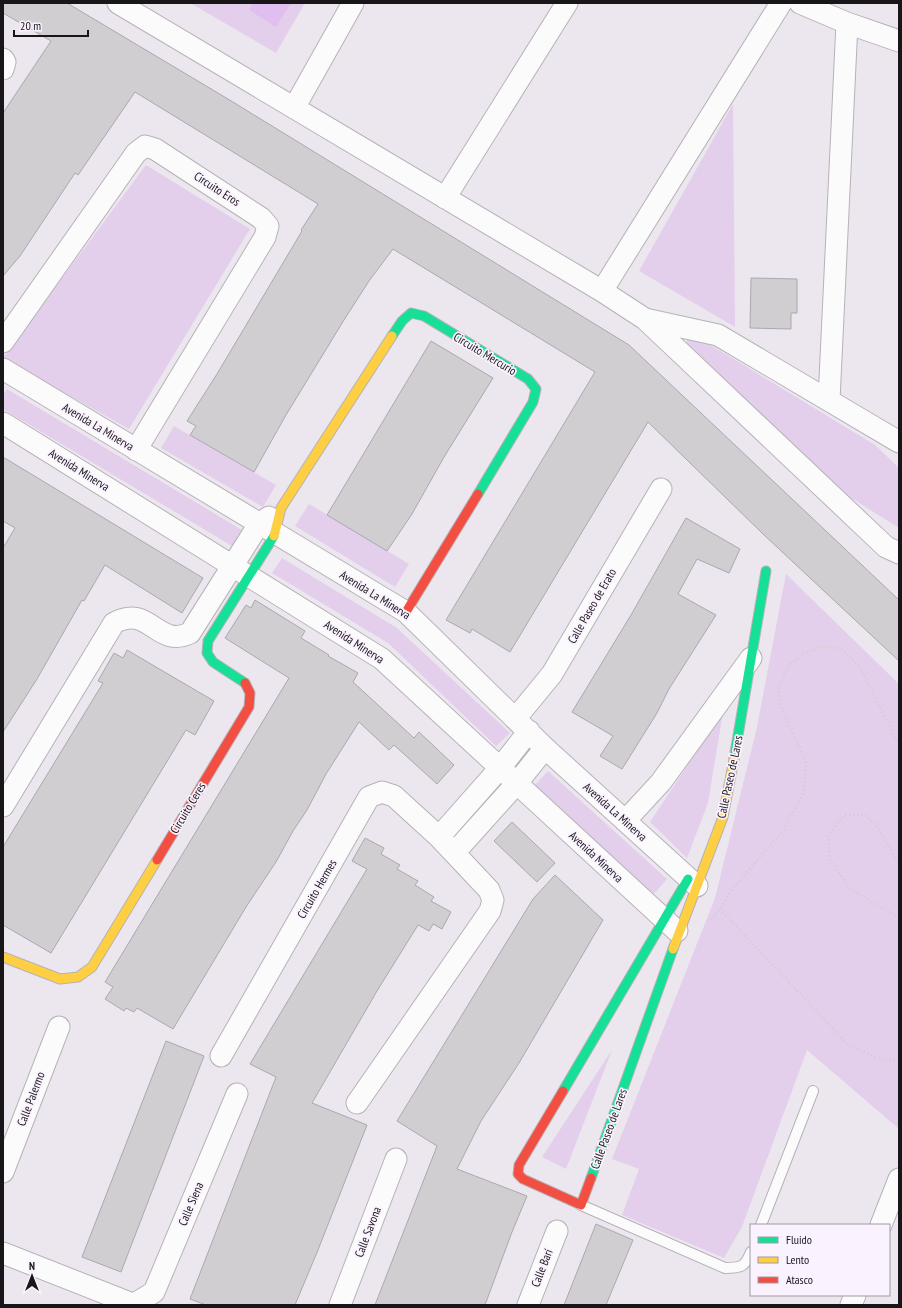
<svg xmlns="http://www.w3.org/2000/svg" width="902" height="1308" viewBox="0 0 902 1308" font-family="'PT Sans Narrow',sans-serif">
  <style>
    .green { fill: #e3cfec }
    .water { fill: #e0beef }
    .building { fill: #d1ced2; stroke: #aba8ad }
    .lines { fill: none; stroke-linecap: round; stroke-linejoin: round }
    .lane-casing { stroke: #b6b2b7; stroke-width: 12 }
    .street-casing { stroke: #b6b2b7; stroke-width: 23 }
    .fast-casing { stroke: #b6b2b7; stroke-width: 11 }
    .slow-casing { stroke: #b6b2b7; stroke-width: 11 }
    .jam-casing { stroke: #b6b2b7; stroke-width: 11 }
    .path { stroke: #cecdcf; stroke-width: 2.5; stroke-dasharray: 1 3; stroke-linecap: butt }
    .lane { stroke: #fcfbfc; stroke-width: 10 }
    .street { stroke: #fcfbfc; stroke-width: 21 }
    .fast { stroke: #16e098; stroke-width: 9 }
    .slow { stroke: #ffcf43; stroke-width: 9 }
    .jam { stroke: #f24e42; stroke-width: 9 }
    .labels { text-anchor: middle; stroke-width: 3.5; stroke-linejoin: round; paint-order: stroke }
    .street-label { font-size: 12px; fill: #19161a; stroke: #faf2fe }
  </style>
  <rect width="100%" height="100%" fill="#ece7ee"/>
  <path class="green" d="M190 3H305L276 53Z
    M733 104 735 327 639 271Z
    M146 165 250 229 129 429 3 358Z
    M688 336H696L875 445 899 468V528L837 489 778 430 686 343Z
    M7 389 242 530 232 546 3 409V395Z
    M174 426 276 485 263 507 161 448Z
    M309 504 409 564 395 587 295 526Z
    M282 558 397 628 510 733 496 746 388 643 272 573Z
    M786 574 899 684V1129L807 1050 742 1227 724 1258 622 1215 639 1169 612 1159 715 898 757 727Z
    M723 712 708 803 687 858 650 822Z
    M548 771 667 879 654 894 534 786Z
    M612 1050 566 1169 542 1157Z"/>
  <path class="water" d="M253 3H291L276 27 249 10Z"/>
  <path class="building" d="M3 3H67L228 99 629 345 899 600V661L763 534 648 422 510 652 472 629 470 633 446 620 595 372 393 249 369 281 344 320 286 415 254 472 190 435 196 426 187 421 217 374 302 231 301 230 318 204 135 92 78 175 75 173 20 256 3 276V113L51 41 3 13Z
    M751 278 797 279V313H791V329L750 328Z
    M431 341 493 378 444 457 412 514 387 551 327 515Z
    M3 457 203 578 182 613 105 565 84 601 82 600 37 679 3 732V548L15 528 3 521Z
    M686 518 740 549 729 573 697 559 678 594 716 615 669 689 657 713 622 769 600 756 613 736 572 712 631 615Z
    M255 600 305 631 301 638 329 655 328 656 358 673 353 682 414 738 419 732 454 765 437 784 394 745 389 750 359 722 326 774 307 810 293 831 276 862 246 907 173 1029 137 1008 134 1012 126 1008 124 1011 105 999 113 987 105 982 289 678 225 638 246 605 251 608Z
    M127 650 214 701 195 735 186 730 51 953 3 925V847L103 683 98 681 114 653 123 658Z
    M512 822 555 863 537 882 494 841Z
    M365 838 384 848 381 854 400 865 397 869 418 881 415 885 434 897 431 901 451 912 442 929 433 924 429 931 418 925 377 991 312 1103 367 1125 318 1250 295 1305H206L190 1299 276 1077 250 1064 367 869 352 861Z
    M555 875 603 920 519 1063 481 1121 457 1169 527 1196 512 1232 485 1305H375L437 1146 397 1121 533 899Z
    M166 1041 204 1056 121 1272 82 1257Z
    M596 1224 633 1240 606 1305H564Z"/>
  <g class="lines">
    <g class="lane-casing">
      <path id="lane" d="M581 1205 725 1268C741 1268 745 1267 751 1252
        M761 1225 813 1091"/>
    </g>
    <g class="street-casing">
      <path id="street" d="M118 3 602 291 645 319 886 547 899 553
        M800 3 847 23 829 400
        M847 23 899 41
        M3 59 5 62 3 69
        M294 108 353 3
        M445 198 567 3
        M602 291 781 3
        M645 319 718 335 899 442
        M3 342 136 153 145 146 155 149 261 218 268 226 265 237 136 450
        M3 369 406 612 545 748 697 886
        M3 423 382 659 677 931
        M515 719 552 674 661 489
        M3 806 114 623C149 603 157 649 190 633L259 524 269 517
        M625 821 661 782 751 658
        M439 837 500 768 529 731
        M455 852 517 783 545 748
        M221 1056 369 797 382 792 394 796 439 837 489 890 493 900 490 911 357 1103
        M3 1172 59 1027
        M881 1225 899 1179
        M3 1253 135 1305
        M133 1305 154 1292 237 1094
        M340 1305 396 1159
        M528 1305 557 1231
        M851 1305 855 1295"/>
    </g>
    <g class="fast-casing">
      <path id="fast" d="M392 336 402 321 411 313 424 316 528 379 536 389 533 402 478 494
        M245 683 213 662 207 653 208 641 274 536
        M734 759 766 571
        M563 1091 688 879
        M591 1178 673 949"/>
    </g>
    <g class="slow-casing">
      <path id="slow" d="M274 536 281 508 392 336
        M673 949 723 817 734 759
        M3 957 60 979 78 977 92 967 157 860"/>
    </g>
    <g class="jam-casing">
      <path id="jam" d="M406 612 478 494
        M157 860 249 707 250 693 245 683
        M563 1091 519 1165 518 1174 523 1179 581 1205 591 1178"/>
    </g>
    <path class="path" d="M899 865 878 827 865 815H844L828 835 830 860 850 889 899 918
      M720 909 848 1045 885 1061 899 1059
      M711 920 720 909 731 891 784 829 804 792 806 762 781 707 778 688 790 664 802 654 822 647 841 648 860 667 899 745"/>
    <use href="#lane" class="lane"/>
    <use href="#street" class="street"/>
    <use href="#fast" class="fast"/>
    <use href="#slow" class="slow"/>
    <use href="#jam" class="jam"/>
  </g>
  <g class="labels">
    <g class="street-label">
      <text transform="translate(217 189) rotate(33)" y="4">Circuito Eros</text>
      <text transform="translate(485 354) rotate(31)" y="4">Circuito Mercurio</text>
      <text transform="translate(98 427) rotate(31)" y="4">Avenida La Minerva</text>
      <text transform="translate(79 470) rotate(32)" y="4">Avenida Minerva</text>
      <text transform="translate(375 595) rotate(32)" y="4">Avenida La Minerva</text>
      <text transform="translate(592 606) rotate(-60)" y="4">Calle Paseo de Erato</text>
      <text transform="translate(354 642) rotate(33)" y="4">Avenida Minerva</text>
      <text transform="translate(730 777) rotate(-78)" y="4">Calle Paseo de Lares</text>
      <text transform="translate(188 808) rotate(-59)" y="4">Circuito Ceres</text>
      <text transform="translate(615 812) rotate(42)" y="4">Avenida La Minerva</text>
      <text transform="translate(596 857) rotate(43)" y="4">Avenida Minerva</text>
      <text transform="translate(317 889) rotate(-60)" y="4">Circuito Hermes</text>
      <text transform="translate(31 1099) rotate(-69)" y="4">Calle Palermo</text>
      <text transform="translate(609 1129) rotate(-70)" y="4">Calle Paseo de Lares</text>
      <text transform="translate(191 1204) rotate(-67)" y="4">Calle Siena</text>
      <text transform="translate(368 1232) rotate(-69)" y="4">Calle Savona</text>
      <text transform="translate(542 1268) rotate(-69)" y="4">Calle Barí</text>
    </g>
  </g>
  <rect width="902" height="1308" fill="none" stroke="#19161a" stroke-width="8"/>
  <rect x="750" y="1224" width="140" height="72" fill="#faf2fe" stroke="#a09aa3"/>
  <rect x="758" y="1237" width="20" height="6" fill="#16e098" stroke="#a09aa3"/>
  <text x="786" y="1244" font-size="12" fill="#19161a">Fluido</text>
  <rect x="758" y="1257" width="20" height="6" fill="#ffcf43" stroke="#a09aa3"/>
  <text x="786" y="1264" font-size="12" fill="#19161a">Lento</text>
  <rect x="758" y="1277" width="20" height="6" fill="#f24e42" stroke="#a09aa3"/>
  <text x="786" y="1284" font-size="12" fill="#19161a">Atasco</text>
  <g transform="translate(32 1276)" stroke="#faf2fe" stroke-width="3" paint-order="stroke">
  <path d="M0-3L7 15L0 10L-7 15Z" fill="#19161a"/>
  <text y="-6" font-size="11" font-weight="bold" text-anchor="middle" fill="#19161a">N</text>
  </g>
  <path d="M14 30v6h74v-6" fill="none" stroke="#19161a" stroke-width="2"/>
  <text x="20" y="30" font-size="12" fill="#19161a" stroke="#faf2fe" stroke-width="3" paint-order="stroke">20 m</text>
</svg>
